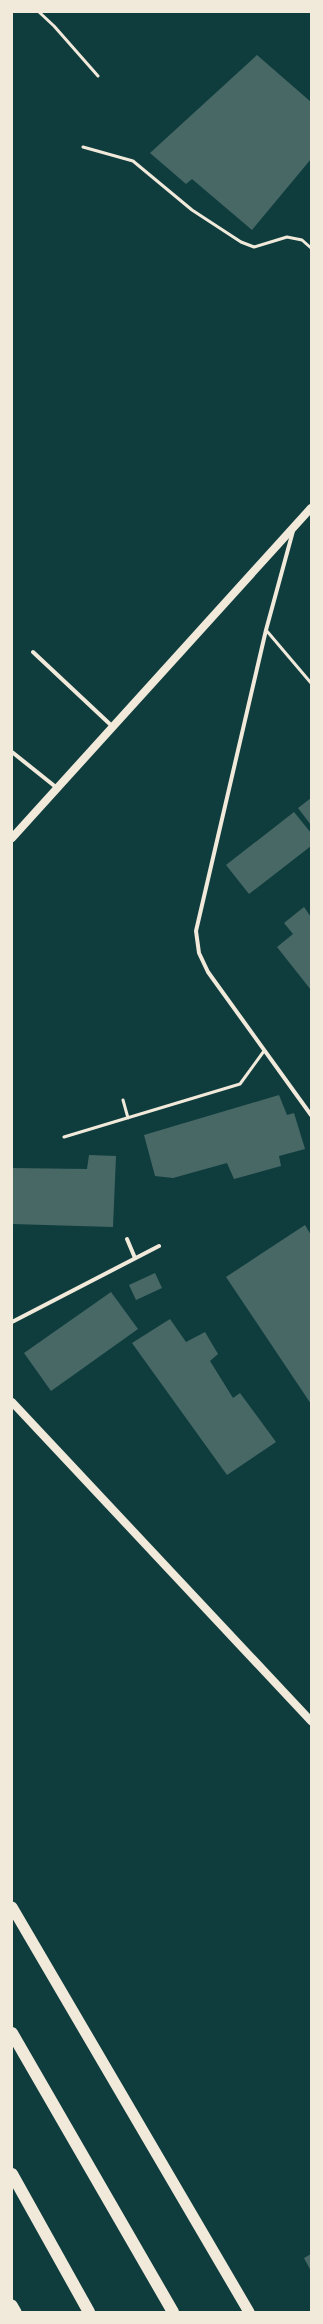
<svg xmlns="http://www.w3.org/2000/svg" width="323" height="2324" viewBox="0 0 323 2324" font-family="Mulish,sans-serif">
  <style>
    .building { fill: #486865 }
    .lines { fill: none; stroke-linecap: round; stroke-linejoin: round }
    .service { stroke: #f1e9da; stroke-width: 3 }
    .minor { stroke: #f1e9da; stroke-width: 4 }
    .secondary { stroke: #f1e9da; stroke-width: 8 }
    .trunk { stroke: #f1e9da; stroke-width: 11 }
    .motorway { stroke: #f1e9da; stroke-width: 12 }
  </style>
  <rect width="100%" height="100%" fill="#0f3d3e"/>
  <path class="building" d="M257 55 311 102V159L252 230 192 179 186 184 150 153Z
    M311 798V825L298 808Z
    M294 812 311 833V846L249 894 226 865Z
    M304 907 311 917V990L277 947 293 934 284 923Z
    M279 1095 287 1115 294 1113 305 1149 279 1156 281 1166 234 1179 227 1163 173 1178 155 1176 144 1135Z
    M89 1155 116 1156 113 1227 12 1224V1168L87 1169Z
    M305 1225 311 1235V1404L226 1277Z
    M155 1273 162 1288 136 1300 129 1285Z
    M111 1292 138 1329 51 1391 24 1353Z
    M170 1319 186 1342 205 1332 218 1354 210 1361 233 1398 240 1393 276 1442 227 1475 132 1343Z
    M311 2254V2271L304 2258Z"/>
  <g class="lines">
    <path class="service" d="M39 12 54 26 98 76
      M83 147 133 161 192 210 241 242 254 247 287 237 302 240 311 248
      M266 630 311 683
      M123 1100 128 1118
      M64 1137 240 1084 264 1051"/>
    <path class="minor" d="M293 531 266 630 196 931 199 953 208 972 311 1115
      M33 652 113 727
      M12 752 57 788
      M127 1239 135 1258
      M12 1322 159 1246"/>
    <path class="secondary" d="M12 838 311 508
      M12 1402 311 1721"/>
    <path class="trunk" d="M12 1907 249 2312
      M12 2305 16 2312"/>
    <path class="motorway" d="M12 2033 173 2312
      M12 2174 89 2312"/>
  </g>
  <rect width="323" height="2324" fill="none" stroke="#f1e9da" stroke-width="26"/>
</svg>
